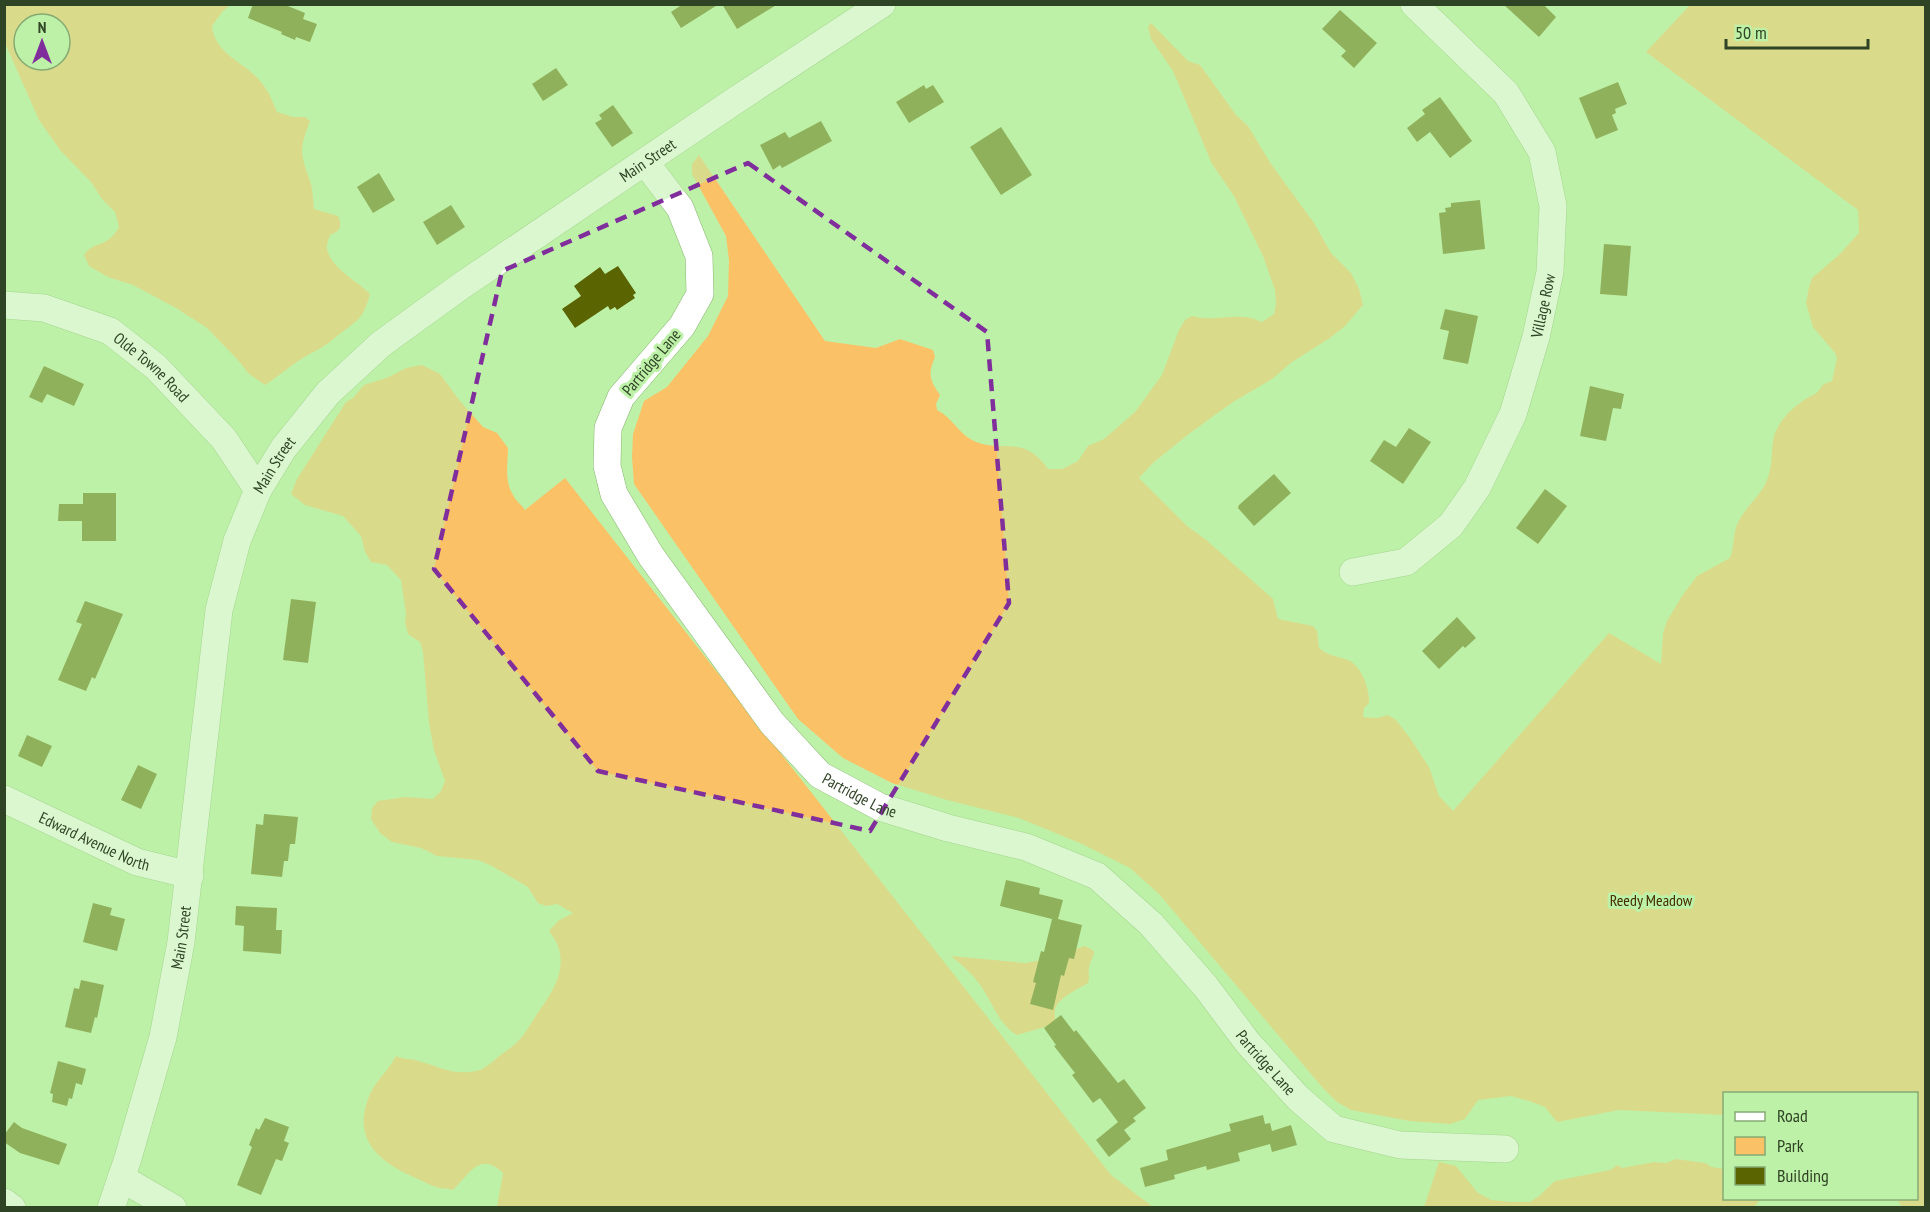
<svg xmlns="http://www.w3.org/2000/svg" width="1930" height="1212" viewBox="0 0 1930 1212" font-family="'PT Sans Narrow',sans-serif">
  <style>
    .green { fill: #fbc167; fill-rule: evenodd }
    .building { fill: #5a6401 }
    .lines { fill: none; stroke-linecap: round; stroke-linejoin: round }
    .minor-casing { stroke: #85b56f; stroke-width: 28 }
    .minor { stroke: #fff; stroke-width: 27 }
    .marked { fill: none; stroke: #812e9d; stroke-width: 4.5; stroke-dasharray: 12 8; stroke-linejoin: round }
    .labels { text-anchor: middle; stroke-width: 6; stroke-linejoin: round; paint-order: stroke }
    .street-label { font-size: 16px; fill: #2f4325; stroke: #bef1a8 }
    .park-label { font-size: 16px; fill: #442c01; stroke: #bef1a8 }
  </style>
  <rect width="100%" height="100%" fill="#bef1a8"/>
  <path class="green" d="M5 4 230 5 222 12 212 26C215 55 244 61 261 82 268 90 273 102 277 112L293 117H305L310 121C299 150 300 152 310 181 313 189 313 200 314 209L338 216C343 226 340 231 330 235 329 240 326 244 327 249 331 268 357 281 370 294 362 323 356 320 336 337 325 346 321 348 308 355 293 363 279 376 265 385L248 373 238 360 207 328 176 308 133 285 108 277 89 266 84 255C94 240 107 249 119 227L115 212 102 199 91 182 60 150 39 120 5 43ZM24 24H60V60H24Z
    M1690 5H1925V1207H1902L1897 1199 1916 1198V1094H1724V1115L1619 1110 1557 1122 1545 1107 1529 1101 1511 1096 1478 1100 1465 1119 1450 1124 1410 1121 1351 1110 1337 1102 1322 1087 1159 894 1130 868 1082 844 1019 818 947 800 892 783 843 758 798 719 634 484 632 457 633 434 644 401 667 387 708 336 728 296 729 260 726 236 692 174V164L699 155 825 341 876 348 900 339 933 350 935 357C928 373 929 380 940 395L936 404 937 410C953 418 957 432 972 440 1001 455 1022 432 1048 469H1062L1078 461 1088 446 1104 439 1135 412 1162 375 1179 330 1185 320 1192 316C1216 323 1238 310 1262 322L1274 314 1276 304 1275 290 1263 256 1234 196 1212 164 1173 71 1151 39 1148 27 1151 23 1188 61 1200 65 1236 115 1248 126 1271 164 1314 223 1331 253 1351 273 1359 289 1363 305 1345 326 1330 338 1292 362 1272 379 1233 402 1190 433 1154 462 1139 478 1187 526 1205 539 1273 599 1278 619 1313 626 1317 631 1319 648C1327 655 1335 656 1345 659 1361 663 1370 689 1369 703L1364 708 1363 717 1377 718 1388 715 1396 720 1410 738 1429 767 1439 796 1453 811 1609 633 1661 664 1663 633 1667 621 1682 596 1697 576 1730 558C1735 545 1732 531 1740 519 1748 504 1763 494 1768 477 1773 464 1771 448 1774 436 1780 417 1798 402 1815 394 1819 392 1820 387 1824 384 1826 383 1830 382 1832 381L1837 358 1835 353 1813 327 1806 303 1809 287 1812 278 1839 255 1859 233 1858 210 1646 52Z
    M422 365 440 374 460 401 483 427 497 433 508 448C508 465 504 480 513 495 516 501 522 505 525 510L565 478 1111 1175 1153 1207H497L503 1173C480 1151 470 1173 453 1190 448 1188 444 1189 440 1188 433 1187 425 1182 418 1179 380 1163 350 1140 370 1094 377 1079 389 1070 396 1056 404 1060 410 1058 418 1061 439 1066 452 1076 476 1071 487 1069 493 1060 502 1054 520 1042 524 1035 535 1017 554 990 574 962 549 931L558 921 573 913 557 904 546 906 538 903 528 887 492 866 478 860 437 856 421 848 392 842 380 833 371 819 372 808 378 801 405 797 433 799 441 791 445 781 434 750 429 723 423 652 420 642 408 634 405 623 406 614 401 580 387 565 371 562 365 552 361 536 343 516 305 505 291 494 297 479 346 402 353 398 364 385 389 377 406 368Z
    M1085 946 1094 951C1094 958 1089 962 1089 969 1088 974 1090 978 1088 983 1080 988 1056 999 1055 1010 1054 1015 1056 1019 1055 1024L1017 1035C998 1024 993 1003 981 986 973 974 962 965 951 956L1025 963 1048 959Z
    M1676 1159 1705 1163 1712 1167 1724 1169V1198L1761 1199 1753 1208 1424 1207 1439 1162 1456 1166 1478 1193 1491 1200 1512 1202H1530L1539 1196 1555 1181 1610 1170 1618 1165 1622 1168 1654 1162 1666 1163Z"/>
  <path class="building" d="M253 4H283L305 13 303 19 317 24 310 42 296 37 295 40 281 34 282 32 248 18Z
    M683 4H719L681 28 671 12Z
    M722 4H778L737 29Z
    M1503 4H1543L1556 17 1539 37Z
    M1340 10 1377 43 1354 68 1341 56 1346 51 1322 29Z
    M556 68 568 85 543 101 532 84Z
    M1618 82 1627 104 1615 109 1616 113 1612 115 1618 130 1596 139 1579 98Z
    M924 85 926 89 933 85 944 102 909 123 896 102Z
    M1440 97 1472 141 1450 158 1430 132 1417 142 1407 128 1425 114 1422 110Z
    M613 105 633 133 612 147 595 123 602 119 599 115Z
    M821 121 832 141 782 168 780 165 773 170 760 145 785 132 789 138Z
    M1001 127 1032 175 1001 195 970 147Z
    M379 173 395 200 373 213 357 187Z
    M1480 200 1485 249 1443 254 1439 213 1446 212 1445 208 1451 207V203Z
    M451 205 465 227 437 245 423 222Z
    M1604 244 1631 246 1627 296 1600 294Z
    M618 266 636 293 633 295 635 298 617 310 615 307 610 310 608 306 575 328 562 309 581 296 574 286 600 267 605 274Z
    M1445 309 1478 316 1468 364 1443 359 1449 331 1440 329Z
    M44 366 84 384 74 406 47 394 42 403 29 397Z
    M1590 386 1624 394 1621 409 1613 408 1606 441 1580 436Z
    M1409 428 1431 442 1403 484 1370 461 1384 440 1396 447Z
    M1274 474 1291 493 1254 526 1238 508 1239 505Z
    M1545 489 1567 506 1538 544 1516 528Z
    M83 493H116V541H82V521H58L59 504H83Z
    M291 599 316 602 308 663 283 660Z
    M85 601 123 614 95 679 92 677 86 691 58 680 82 624 76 622Z
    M1457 617 1476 638 1465 648 1463 646 1439 669 1422 651Z
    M27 735 52 746 42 767 18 756Z
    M138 765 157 774 141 809 121 800Z
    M264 814 298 817 295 844H290L288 861H284L282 877 251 874 256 824 263 825Z
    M1006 880 1040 888 1039 894 1063 900 1058 919 1082 925 1074 959 1069 958 1064 976 1061 975 1053 1010 1030 1004 1036 983 1033 982 1041 951 1044 952 1052 919 1000 906Z
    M93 903 112 908 110 915 125 919 117 951 83 942Z
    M236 906 277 908 276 930H282L281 954 243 951 244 926 235 925Z
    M81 980 104 985 97 1018 95 1017 91 1033 65 1027 74 988 79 989Z
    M1061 1015 1074 1032 1076 1030 1118 1083 1124 1079 1146 1108 1133 1118 1136 1121 1124 1130 1100 1098 1093 1103 1072 1075 1075 1073 1054 1046 1056 1045 1044 1028Z
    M58 1061 86 1069 82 1085 76 1083 72 1099 69 1098 67 1106 52 1102 53 1094 50 1093Z
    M1263 1115 1265 1124 1270 1123 1272 1131 1291 1125 1297 1145 1272 1152 1270 1144 1238 1153 1240 1161 1207 1170 1206 1166 1174 1175 1175 1179 1145 1187 1140 1168 1168 1160 1166 1150 1231 1131 1229 1124Z
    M265 1118 289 1127 284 1141 289 1143 282 1161 276 1159 261 1195 237 1185 252 1147 249 1145 256 1128 259 1130Z
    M14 1122 22 1128 67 1144 59 1165 20 1153 4 1142V1135Z
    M1118 1122 1131 1139 1109 1157 1096 1140Z"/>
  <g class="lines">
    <g class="minor-casing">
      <g id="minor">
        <path id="s1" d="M645 162 680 208 699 256 700 294 682 326 621 397 608 428 607 466 614 494 651 556 772 723 820 775 880 807 948 828 1026 847 1097 876 1151 924 1206 987 1248 1043 1298 1098 1334 1129 1400 1145 1505 1149"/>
        <path id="s2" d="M4 305 44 308 110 331 156 367 224 439 258 490"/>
        <path id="s3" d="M1353 572 1406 562 1451 525 1477 488 1513 414 1536 337 1550 272 1553 206 1542 152 1506 93 1414 4"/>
        <path id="s4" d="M4 799 137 862 190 875"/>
        <path d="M121 1178 173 1208"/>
        <path d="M4 1202 12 1208"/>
        <path id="s5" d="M111 1208 128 1158 163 1037 181 942 219 610 237 541 258 490 283 449 328 393 381 344 461 286 733 102 882 4"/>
      </g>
    </g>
    <use href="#minor" class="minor"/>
  </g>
  <path d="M0 0H1930V1212H0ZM748 163 987 332 1009 603 870 831 598 771 434 569 502 271Z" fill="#bef1a8" fill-opacity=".55" fill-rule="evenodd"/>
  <path class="marked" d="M748 163 987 332 1009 603 870 831 598 771 434 569 502 271Z"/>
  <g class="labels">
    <g class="street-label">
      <text dy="6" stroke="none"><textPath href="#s5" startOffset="1252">Main Street</textPath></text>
      <text dy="6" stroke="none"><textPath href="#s3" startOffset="352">Village Row</textPath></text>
      <text transform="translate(651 362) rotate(-50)" y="6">Partridge Lane</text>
      <text dy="6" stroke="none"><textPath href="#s2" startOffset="165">Olde Towne Road</textPath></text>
      <text dy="6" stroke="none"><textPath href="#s5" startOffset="766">Main Street</textPath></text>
      <text dy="6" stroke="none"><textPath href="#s1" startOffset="772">Partridge Lane</textPath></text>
      <text dy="6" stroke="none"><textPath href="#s4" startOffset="100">Edward Avenue North</textPath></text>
      <text dy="6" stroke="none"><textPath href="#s5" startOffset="280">Main Street</textPath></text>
      <text dy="6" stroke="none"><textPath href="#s1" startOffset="1276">Partridge Lane</textPath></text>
    </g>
    <g class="park-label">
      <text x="1651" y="906">Reedy Meadow</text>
    </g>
  </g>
  <rect width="1930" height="1212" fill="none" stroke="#2f4325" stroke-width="12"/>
  <rect x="1723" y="1092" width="195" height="108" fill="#bef1a8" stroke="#85ab74" stroke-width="1.5"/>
  <rect x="1735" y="1112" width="30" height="9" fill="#ffffff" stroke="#85ab74" stroke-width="1.5"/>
  <text x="1777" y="1122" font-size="18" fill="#2f4325">Road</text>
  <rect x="1735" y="1137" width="30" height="18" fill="#fbc167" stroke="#85ab74" stroke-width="1.5"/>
  <text x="1777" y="1152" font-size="18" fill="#2f4325">Park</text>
  <rect x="1735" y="1167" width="30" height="18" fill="#5a6401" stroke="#85ab74" stroke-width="1.5"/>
  <text x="1777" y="1182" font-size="18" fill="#2f4325">Building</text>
  <g transform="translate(42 42)"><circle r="28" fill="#bef1a8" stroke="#85ab74" stroke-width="1.5"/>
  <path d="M0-4.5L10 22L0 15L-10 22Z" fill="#812e9d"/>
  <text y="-9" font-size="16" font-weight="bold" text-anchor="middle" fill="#2f4325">N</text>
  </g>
  <path d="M1726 39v9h142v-9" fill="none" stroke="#2f4325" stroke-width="3"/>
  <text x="1735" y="39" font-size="18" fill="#2f4325" stroke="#bef1a8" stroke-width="4.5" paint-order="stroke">50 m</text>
</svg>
